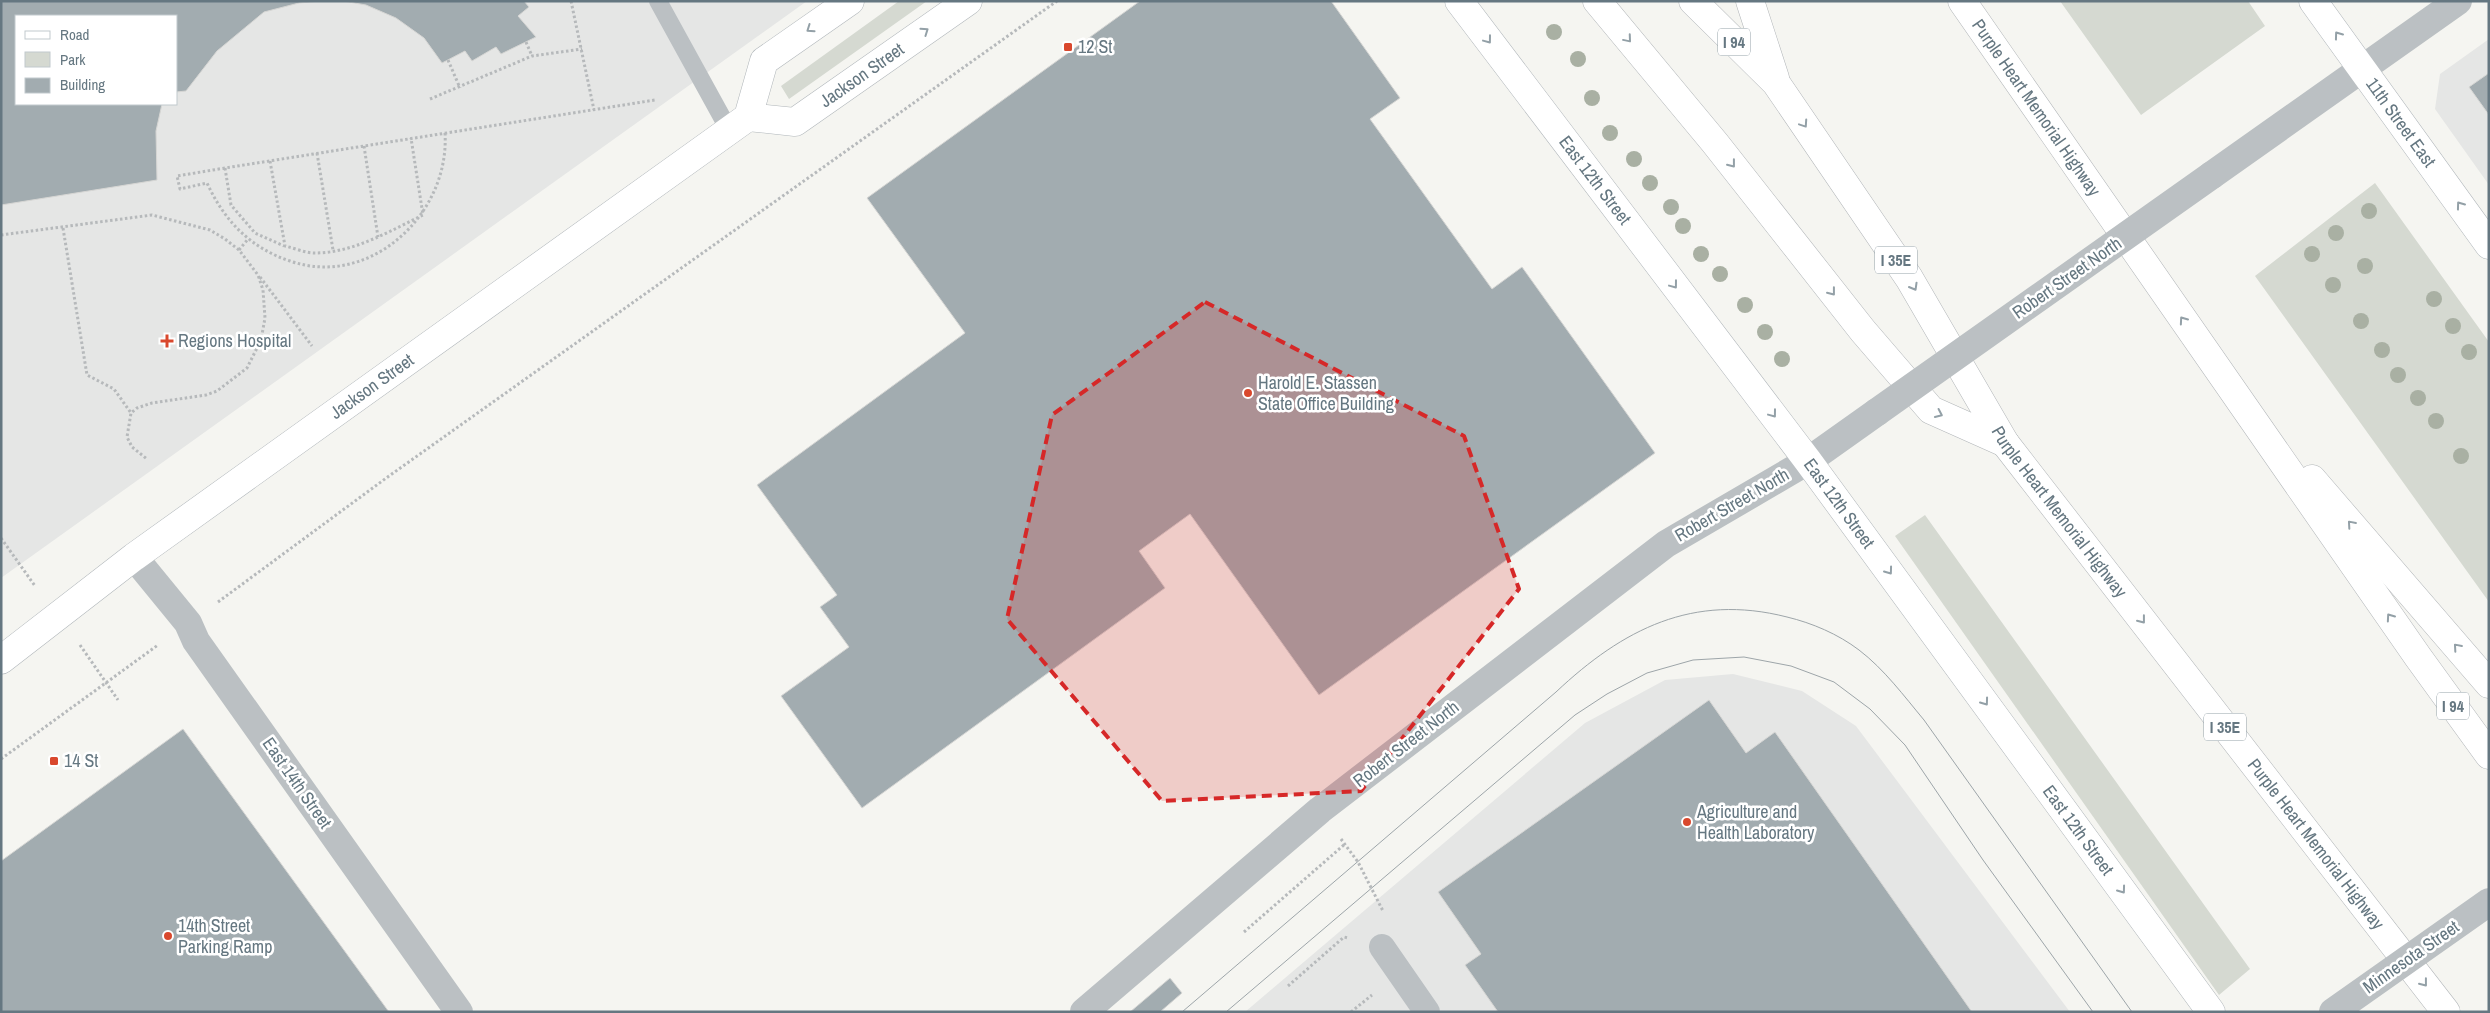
<svg xmlns="http://www.w3.org/2000/svg" width="2490" height="1013" viewBox="0 0 2490 1013" font-family="'Archivo Narrow',sans-serif">
  <style>
    .built { fill: #e5e6e5; fill-rule: evenodd }
    .green { fill: #d5d9d1 }
    .building { fill: #a2acb0; stroke: #d6d6d4 }
    .lines { fill: none; stroke-linecap: round; stroke-linejoin: round }
    .secondary-casing { stroke: #b0b6ba; stroke-width: 29 }
    .motorway-casing { stroke: #b1b5b8; stroke-width: 29 }
    .path { stroke: #b6b9bb; stroke-width: 3; stroke-dasharray: 2.5 2.5; stroke-linecap: butt }
    .service { stroke: #bbc0c3; stroke-width: 18 }
    .pedestrian { stroke: #bbc0c3; stroke-width: 26 }
    .minor { stroke: #bbc0c3; stroke-width: 28 }
    .tertiary { stroke: #bbc0c3; stroke-width: 28 }
    .secondary { stroke: #fff; stroke-width: 28 }
    .motorway { stroke: #fff; stroke-width: 28 }
    .tram { stroke: #9da5a9; stroke-width: 1 }
    .minor-bridge { stroke: #bbc0c3; stroke-width: 28 }
    .tertiary-bridge { stroke: #bbc0c3; stroke-width: 28 }
    .tree { fill: #a9b0a3 }
    .oneway { stroke: #93a0a7 }
    .marked { fill: #d62828; fill-opacity: 0.2; stroke: #d62828; stroke-width: 4; stroke-dasharray: 10 6; stroke-linejoin: round }
    .poi-dot { fill: #d9482d; stroke: #fff; stroke-width: 2 }
    .labels { text-anchor: middle; stroke-width: 5; stroke-linejoin: round; paint-order: stroke }
    .shield { fill: #fff; stroke: #93a0a7; stroke-width: 1 }
    .shield-label { font-size: 16px; font-weight: bold; fill: #657781 }
    .poi-label { font-size: 18px; fill: #657781; stroke: #fff; text-anchor: start }
    .street-label { font-size: 18px; fill: #657781; stroke: #fff }
  </style>
  <rect width="100%" height="100%" fill="#f5f5f1"/>
  <path class="built" d="M1 1H807L1 578ZM16 16H176V104H16Z
    M2489 39V185L2435 109 2440 74Z
    M1733 674 1802 691 1856 726 2070 1012H1245L1585 723 1665 680Z"/>
  <path class="green" d="M899 1H927L789 99 781 86Z
    M2060 1H2248L2265 26 2141 115Z
    M2375 183 2489 342V602L2255 276Z
    M1925 515 2250 969 2219 995 1895 536Z"/>
  <path class="building" d="M1 1H320L299 3 264 12 217 51 186 91 176 92V16H16V104H162L156 131 157 180 1 205Z
    M343 1H524L529 7 518 16 536 37 501 54 496 47 472 61 465 51 442 63 424 38 396 18 366 5Z
    M1140 1H1331L1400 98 1370 119 1492 289 1522 267 1655 453 1319 695 1190 514 1139 551 1165 588 862 808 781 696 849 647 820 607 837 595 757 485 965 333 867 198Z
    M2489 73V115L2469 87Z
    M1709 700 1746 753 1775 732 1972 1012H1498L1465 965 1481 954 1438 892Z
    M183 729 389 1012H1V861Z
    M1170 978 1182 993 1160 1012H1130Z"/>
  <g class="lines">
    <g class="secondary-casing">
      <g id="secondary">
        <path id="s1" d="M1459 1 1808 461 2211 1012"/>
        <path id="s2" d="M2313 1 2489 245"/>
        <path id="s3" d="M748 117 795 122 968 1"/>
        <path id="s4" d="M1 660 134 557 748 117 764 61 850 1"/>
      </g>
    </g>
    <g class="motorway-casing">
      <g id="motorway">
        <path d="M1597 1 1715 143 1863 331 1931 410 2005 443"/>
        <path id="s5" d="M1693 1 1776 83 1909 278 2005 443 2446 1012"/>
        <path d="M1750 1 1775 78"/>
        <path id="s6" d="M1962 1 2418 657 2489 755"/>
        <path d="M2312 479 2489 684"/>
      </g>
    </g>
    <path class="path" d="M571 1 594 110
      M526 42 532 56
      M448 60 460 88
      M430 99 532 56 582 49
      M445 133C450 214 370 289 290 261 250 248 224 220 207 183L180 189 177 176 225 168 655 100
      M364 146 378 237
      M317 153 333 250
      M270 161 285 246C294 248 305 253 315 253 353 253 390 231 423 215L411 138
      M225 168 231 205 255 233 284 246
      M63 228 87 375 114 389 131 413
      M1 235 152 215 210 230 225 239 239 250 258 275 263 290 265 318 261 340 247 368 217 391 206 395 152 403 137 408 131 413 127 437 132 447 147 459
      M239 250 248 239
      M260 277 312 346
      M1 538 35 586
      M218 602 389 476 1057 1
      M80 645 118 700
      M1 759 158 645
      M1341 839 1358 862 1383 911
      M1244 932 1345 844
      M1288 986 1344 937 1348 938
      M1351 1012 1372 995"/>
    <path class="service" d="M658 1 729 130"/>
    <path class="pedestrian" d="M1382 947 1427 1012"/>
    <path class="minor" d="M134 557 188 623 196 641 459 1012"/>
    <path class="tertiary" d="M2212 175 2458 1
      M1084 1012 1320 810 1666 544 1808 461 1877 412"/>
    <use href="#secondary" class="secondary"/>
    <use href="#motorway" class="motorway"/>
    <path class="tram" d="M1182 1012 1556 692C1623 629 1693 593 1787 617 1812 623 1838 634 1859 650 1884 669 1904 696 1924 720L2132 1012
      M1226 1012 1575 715 1607 694 1647 673 1693 660 1744 657 1791 666 1834 682 1870 709 1905 745 1983 860 2093 1012"/>
    <path class="minor-bridge" d="M2333 1012 2489 902"/>
    <path class="tertiary-bridge" d="M1877 412 2212 175"/>
  </g>
  <g class="tree">
    <circle cx="1554" cy="32" r="8"/>
    <circle cx="1578" cy="59" r="8"/>
    <circle cx="1592" cy="98" r="8"/>
    <circle cx="1610" cy="133" r="8"/>
    <circle cx="1634" cy="159" r="8"/>
    <circle cx="1650" cy="183" r="8"/>
    <circle cx="1671" cy="207" r="8"/>
    <circle cx="2369" cy="211" r="8"/>
    <circle cx="1683" cy="226" r="8"/>
    <circle cx="2336" cy="233" r="8"/>
    <circle cx="1701" cy="254" r="8"/>
    <circle cx="2312" cy="254" r="8"/>
    <circle cx="2365" cy="266" r="8"/>
    <circle cx="1720" cy="274" r="8"/>
    <circle cx="2333" cy="285" r="8"/>
    <circle cx="2434" cy="299" r="8"/>
    <circle cx="1745" cy="305" r="8"/>
    <circle cx="2361" cy="321" r="8"/>
    <circle cx="2453" cy="326" r="8"/>
    <circle cx="1765" cy="332" r="8"/>
    <circle cx="2382" cy="350" r="8"/>
    <circle cx="2469" cy="352" r="8"/>
    <circle cx="1782" cy="359" r="8"/>
    <circle cx="2398" cy="375" r="8"/>
    <circle cx="2418" cy="398" r="8"/>
    <circle cx="2436" cy="421" r="8"/>
    <circle cx="2461" cy="456" r="8"/>
  </g>
  <defs><path id="oneway-chevron" d="M-2-3.5L2.5 0L-2 3.5" fill="none" stroke-width="1.6" stroke-linecap="round" stroke-linejoin="round" transform="scale(1.25)"/></defs>
  <g class="oneway">
    <use href="#oneway-chevron" transform="translate(810 29) rotate(145)"/>
    <use href="#oneway-chevron" transform="translate(925 31) rotate(-35)"/>
    <use href="#oneway-chevron" transform="translate(2338 35) rotate(-126)"/>
    <use href="#oneway-chevron" transform="translate(1628 39) rotate(50)"/>
    <use href="#oneway-chevron" transform="translate(1488 40) rotate(53)"/>
    <use href="#oneway-chevron" transform="translate(1804 124) rotate(56)"/>
    <use href="#oneway-chevron" transform="translate(1732 164) rotate(52)"/>
    <use href="#oneway-chevron" transform="translate(2460 205) rotate(-126)"/>
    <use href="#oneway-chevron" transform="translate(1674 285) rotate(53)"/>
    <use href="#oneway-chevron" transform="translate(1914 287) rotate(60)"/>
    <use href="#oneway-chevron" transform="translate(1832 292) rotate(52)"/>
    <use href="#oneway-chevron" transform="translate(2183 320) rotate(-125)"/>
    <use href="#oneway-chevron" transform="translate(1773 414) rotate(53)"/>
    <use href="#oneway-chevron" transform="translate(1939 414) rotate(25)"/>
    <use href="#oneway-chevron" transform="translate(2351 524) rotate(-131)"/>
    <use href="#oneway-chevron" transform="translate(1889 571) rotate(54)"/>
    <use href="#oneway-chevron" transform="translate(2390 617) rotate(-125)"/>
    <use href="#oneway-chevron" transform="translate(2142 620) rotate(52)"/>
    <use href="#oneway-chevron" transform="translate(2457 647) rotate(-131)"/>
    <use href="#oneway-chevron" transform="translate(1985 702) rotate(54)"/>
    <use href="#oneway-chevron" transform="translate(2122 890) rotate(54)"/>
    <use href="#oneway-chevron" transform="translate(2424 983) rotate(52)"/>
  </g>
  <path class="marked" d="M1205 302 1464 436 1519 589 1361 791 1162 801 1007 619 1052 415Z"/>
  <g class="poi-dot">
    <rect x="1063" y="42" width="10" height="10" rx="2.5"/>
    <path d="M164.5 333.5h5v5h5v5h-5v5h-5v-5h-5v-5h5z"/>
    <circle cx="1248" cy="393" r="5"/>
    <rect x="49" y="756" width="10" height="10" rx="2.5"/>
    <circle cx="1687" cy="822" r="5"/>
    <circle cx="168" cy="936" r="5"/>
  </g>
  <g class="labels">
    <g class="shield">
      <rect x="1718" y="28.5" width="32" height="27" rx="4"/>
      <rect x="1875" y="246.5" width="42" height="27" rx="4"/>
      <rect x="2437" y="692.5" width="32" height="27" rx="4"/>
      <rect x="2204" y="713.5" width="42" height="27" rx="4"/>
    </g>
    <g class="shield-label">
      <text x="1734" y="48">I 94</text>
      <text x="1896" y="266">I 35E</text>
      <text x="2453" y="712">I 94</text>
      <text x="2225" y="733">I 35E</text>
    </g>
    <g class="poi-label">
      <text x="1078" y="53">12 St</text>
      <text x="178" y="347">Regions Hospital</text>
      <text x="1258" y="389">Harold E. Stassen<tspan x="1258" dy="21">State Office Building</tspan></text>
      <text x="64" y="767">14 St</text>
      <text x="1697" y="818">Agriculture and<tspan x="1697" dy="21">Health Laboratory</tspan></text>
      <text x="178" y="932">14th Street<tspan x="178" dy="21">Parking Ramp</tspan></text>
    </g>
    <g class="street-label">
      <text dy="6" stroke="none"><textPath href="#s3" startOffset="129">Jackson Street</textPath></text>
      <text dy="6" stroke="none"><textPath href="#s6" startOffset="130">Purple Heart Memorial Highway</textPath></text>
      <text dy="6" stroke="none"><textPath href="#s2" startOffset="150">11th Street East</textPath></text>
      <text dy="6" stroke="none"><textPath href="#s1" startOffset="225">East 12th Street</textPath></text>
      <text transform="translate(2067 278) rotate(-35)" y="6">Robert Street North</text>
      <text dy="6" stroke="none"><textPath href="#s4" startOffset="461">Jackson Street</textPath></text>
      <text dy="6" stroke="none"><textPath href="#s1" startOffset="630">East 12th Street</textPath></text>
      <text transform="translate(1732 505) rotate(-30)" y="6">Robert Street North</text>
      <text dy="6" stroke="none"><textPath href="#s5" startOffset="631">Purple Heart Memorial Highway</textPath></text>
      <text transform="translate(1406 744) rotate(-38)" y="6">Robert Street North</text>
      <text transform="translate(297 783) rotate(55)" y="6">East 14th Street</text>
      <text dy="6" stroke="none"><textPath href="#s1" startOffset="1035">East 12th Street</textPath></text>
      <text dy="6" stroke="none"><textPath href="#s5" startOffset="1051">Purple Heart Memorial Highway</textPath></text>
      <text transform="translate(2411 957) rotate(-35)" y="6">Minnesota Street</text>
    </g>
  </g>
  <rect width="2490" height="1013" fill="none" stroke="#657781" stroke-width="5"/>
  <rect x="15" y="15" width="162" height="90" fill="#ffffff" stroke="#c1c9cd"/>
  <rect x="25" y="31" width="25" height="8" fill="#ffffff" stroke="#c1c9cd"/>
  <text x="60" y="40" font-size="15" fill="#657781">Road</text>
  <rect x="25" y="52" width="25" height="15" fill="#d5d9d1" stroke="#c1c9cd"/>
  <text x="60" y="65" font-size="15" fill="#657781">Park</text>
  <rect x="25" y="78" width="25" height="15" fill="#a2acb0" stroke="#c1c9cd"/>
  <text x="60" y="90" font-size="15" fill="#657781">Building</text>
</svg>
